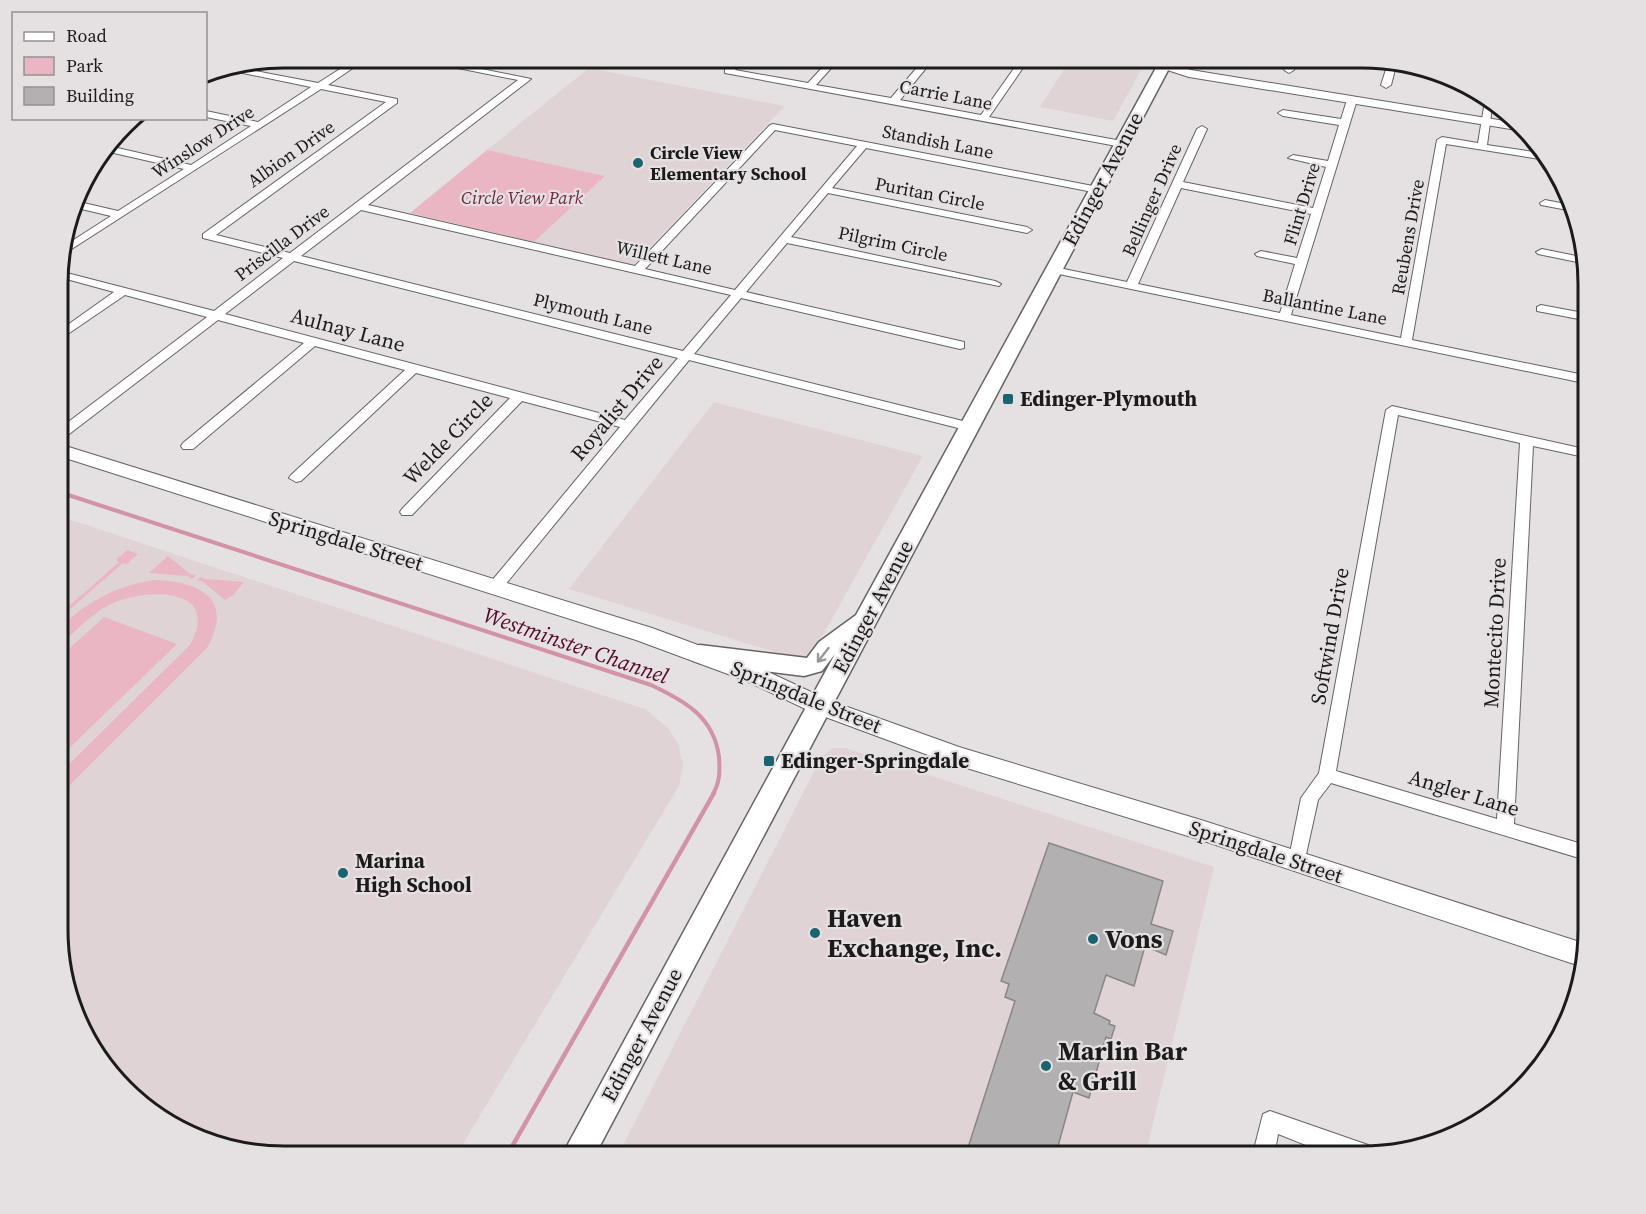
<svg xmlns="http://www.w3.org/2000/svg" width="1646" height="1214" viewBox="0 0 1646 1214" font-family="'Source Serif 4',serif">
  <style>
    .built { fill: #dfd3d6 }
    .green { fill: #eab6c4 }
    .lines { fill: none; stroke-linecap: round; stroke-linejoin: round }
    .stream-far1 { stroke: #d193a5; stroke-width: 4 }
    .stream { stroke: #d193a5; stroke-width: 4.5 }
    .building { fill: #b3b0b1; stroke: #8a8687; stroke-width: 1.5 }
    .minor-casing { stroke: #666363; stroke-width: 2 }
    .tertiary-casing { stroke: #666363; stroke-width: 2 }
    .secondary-casing { stroke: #666363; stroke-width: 2 }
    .primary-casing { stroke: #666363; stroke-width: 3 }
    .minor { fill: #fff; fill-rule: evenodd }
    .tertiary { fill: #fff; fill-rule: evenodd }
    .secondary { fill: #fff; fill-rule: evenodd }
    .primary { fill: #fff; fill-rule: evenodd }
    .oneway { stroke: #999898 }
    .poi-dot { fill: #196470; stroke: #e5e1e2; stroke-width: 2 }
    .labels { text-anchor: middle; stroke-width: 4.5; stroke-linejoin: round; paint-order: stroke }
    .far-street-label { font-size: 18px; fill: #1c1a1b; stroke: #e5e1e2 }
    .far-poi-label { font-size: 18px; font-weight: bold; fill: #1c1a1b; stroke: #e5e1e2; text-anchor: start }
    .far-park-label { font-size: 18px; font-style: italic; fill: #722743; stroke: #e5e1e2 }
    .street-label { font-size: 21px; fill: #1c1a1b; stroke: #e5e1e2 }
    .poi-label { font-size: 21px; font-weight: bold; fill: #1c1a1b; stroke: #e5e1e2; text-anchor: start }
    .water-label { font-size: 22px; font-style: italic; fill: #54092b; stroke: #e5e1e2 }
    .near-poi-label { font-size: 26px; font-weight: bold; fill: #1c1a1b; stroke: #e5e1e2; text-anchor: start }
    .rim { fill: none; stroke: #1c1a1b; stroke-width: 3 }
  </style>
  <rect width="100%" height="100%" fill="#e5e1e2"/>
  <path class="built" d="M1072 57 1126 65 1141 70 1113 121 1040 107Z
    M1186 57H1244L1239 70 1192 62Z
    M589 68 785 106 633 265 534 242 605 176 487 150Z
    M714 402 923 456 815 649 805 657 788 656 569 589Z
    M59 516 645 709 669 729 678 744 683 764 679 786 455 1157H269L210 1145 145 1110 87 1044 59 960Z
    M833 748H845L1214 867 1145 1157H617L822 756Z"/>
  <path class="green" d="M487 150 605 176 534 242 410 213Z
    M127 550 138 554 127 564 123 563 62 616 59 615 119 562 116 560Z
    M168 556 190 574 196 575 192 579 188 576 149 573Z
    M201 577 205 579 244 582 233 595 225 600 202 581 197 580Z
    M156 580C202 582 234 600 207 648L59 796V774L190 645C223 585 143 588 109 605 90 615 75 632 59 646V628C89 601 116 585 156 580Z
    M104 617 177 644 59 758V658Z"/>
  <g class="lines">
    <path class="stream-far1" d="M59 492 651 685C685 701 714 717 719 757 720 771 720 782 713 794"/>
    <path class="stream" d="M506 1157 714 793"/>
  </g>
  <path class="building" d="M1049 843 1163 881 1151 924 1173 931 1166 955 1145 946 1134 986 1106 975 1094 1013 1110 1021 1109 1024 1115 1026 1111 1039 1106 1037 1089 1098 1073 1092 1055 1157H965L1015 1001 1005 997 1009 984 1001 981Z"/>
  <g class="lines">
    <g class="minor-casing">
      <path id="minor" d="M359 57H369L328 85 397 99V103L216 235 290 253 518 80 403 57H422L531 79 368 205 635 266 770 125 773 124 1098 187 1103 190 1098 193 866 148 832 188 1027 227 1032 230 1027 233 828 193 791 237 995 281 1001 284 999 286 787 243 746 292 964 342V348L960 349 741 298 694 354 975 424 977 427 975 430 970 431 689 360 500 591 495 592 488 587 490 583 620 427 522 401 412 515H402L400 512 402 509 510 398 416 373 301 481 296 482 289 478 291 475 405 370 315 346 193 449H183L181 446 183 443 304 343 218 320 64 438 59 439V429L207 317 125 295 59 340V331L114 292 59 277V271L214 311 283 258 203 238V234L386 102 321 89 59 257 61 248 111 216 73 207 75 201 118 211 184 169 105 151 109 146 191 165 251 126 206 117V111L258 122 311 87 223 69 234 67 318 83ZM775 130 857 146 735 290 645 269ZM361 210 731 295 683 351 301 256ZM294 261 678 358 625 420 225 314Z
        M738 57H747L735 70 808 83 832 57H841L816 85 891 98 926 57H935L900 100 981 115 1022 57H1028L1029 59 989 117 1122 141 1127 144 1122 147 725 73V69Z
        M1289 57H1298L1294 70 1289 73 1284 70Z
        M1389 60 1397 62 1391 85 1386 88 1381 85Z
        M1486 95 1493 100 1487 145 1541 153 1546 160 1446 144 1412 340 1589 376V384L1054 273 1048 270 1054 267 1127 282 1197 129 1202 126 1207 129 1183 182 1313 208 1326 167 1288 158 1293 155 1328 161 1339 125 1283 116 1278 113 1283 110 1341 119 1347 100 1352 97 1357 100 1291 315 1401 338 1437 140 1442 137 1478 143ZM1181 188 1311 214 1297 258 1261 251 1255 254 1257 256 1295 264 1280 313 1138 284Z
        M1545 200 1571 205 1573 211 1541 205 1540 203Z
        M1542 249 1586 258 1587 264 1538 254 1536 252Z
        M1541 305 1589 314V321L1537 311V307Z
        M1392 406 1589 450V458L1533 446 1514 824 1589 846V861L1331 783 1318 800 1303 868 1297 871 1291 868 1288 863 1301 798 1319 773 1386 410ZM1398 415 1520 443 1497 819 1336 771Z
        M1270 1111 1368 1145 1375 1149 1378 1154C1340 1162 1312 1147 1278 1134L1274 1157H1252L1263 1114Z"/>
    </g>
    <g class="tertiary-casing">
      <path id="tertiary" d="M1114 57C1131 57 1157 55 1170 65L1165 68Z"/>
    </g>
    <g class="secondary-casing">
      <path id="secondary" d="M1165 61 1191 70 1517 123 1523 131 1189 77 1161 68 1159 65 1161 62Z
        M59 444 652 628 760 668 828 700 959 747 1201 820 1586 944 1589 945 1583 967 1201 840 947 762 812 712 744 680 636 640 59 456Z"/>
    </g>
    <g class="primary-casing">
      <path id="primary" d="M1162 57H1175L594 1157H561L835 654 822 671 804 676 700 663 692 660 688 654 692 648 700 645 807 658 819 642 856 615Z"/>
    </g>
    <use href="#minor" class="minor"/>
    <use href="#tertiary" class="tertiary"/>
    <use href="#secondary" class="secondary"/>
    <use href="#primary" class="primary"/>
  </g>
  <defs><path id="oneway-shaft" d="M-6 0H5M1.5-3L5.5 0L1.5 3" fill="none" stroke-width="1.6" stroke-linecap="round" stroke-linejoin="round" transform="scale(1.5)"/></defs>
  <use class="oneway" href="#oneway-shaft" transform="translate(823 655) rotate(128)"/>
  <g class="poi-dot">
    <circle cx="638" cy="163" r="6"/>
    <rect x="1002" y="393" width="12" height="12" rx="3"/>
    <rect x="763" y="755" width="12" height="12" rx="3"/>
    <circle cx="343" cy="873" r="6"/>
    <circle cx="815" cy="933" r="6"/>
    <circle cx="1093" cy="939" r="6"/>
    <circle cx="1046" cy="1066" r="6"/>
  </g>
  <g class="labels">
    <g class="far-street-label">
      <text transform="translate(946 95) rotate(11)" y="6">Carrie Lane</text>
      <text transform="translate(203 142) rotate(-33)" y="6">Winslow Drive</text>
      <text transform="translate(938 142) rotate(11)" y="6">Standish Lane</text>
      <text transform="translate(291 154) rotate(-35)" y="6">Albion Drive</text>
      <text transform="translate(930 194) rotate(11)" y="6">Puritan Circle</text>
      <text transform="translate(1152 200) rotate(-66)" y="6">Bellinger Drive</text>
      <text transform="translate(1302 204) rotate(-73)" y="6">Flint Drive</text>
      <text transform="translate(1408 237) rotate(-80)" y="6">Reubens Drive</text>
      <text transform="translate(282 243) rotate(-37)" y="6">Priscilla Drive</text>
      <text transform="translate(893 244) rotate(12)" y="6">Pilgrim Circle</text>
      <text transform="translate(664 258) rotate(13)" y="6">Willett Lane</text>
      <text transform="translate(1325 307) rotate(11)" y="6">Ballantine Lane</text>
      <text transform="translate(593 314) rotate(14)" y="6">Plymouth Lane</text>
    </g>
    <g class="far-poi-label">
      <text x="650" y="159">Circle View<tspan x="650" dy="21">Elementary School</tspan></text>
    </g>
    <g class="far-park-label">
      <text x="522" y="204">Circle View Park</text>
    </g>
    <g class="street-label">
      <text transform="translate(1103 179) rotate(-62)" y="7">Edinger Avenue</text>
      <text transform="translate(348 330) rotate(15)" y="7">Aulnay Lane</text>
      <text transform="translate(617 408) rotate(-50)" y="7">Royalist Drive</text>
      <text transform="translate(448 439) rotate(-46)" y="7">Welde Circle</text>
      <text transform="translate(346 541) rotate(17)" y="7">Springdale Street</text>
      <text transform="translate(873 607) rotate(-62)" y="7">Edinger Avenue</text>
      <text transform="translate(1495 633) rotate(-87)" y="7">Montecito Drive</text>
      <text transform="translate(1330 636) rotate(-80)" y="7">Softwind Drive</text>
      <text transform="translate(806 697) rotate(22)" y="7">Springdale Street</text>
      <text transform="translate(1464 793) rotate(17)" y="7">Angler Lane</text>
      <text transform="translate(1266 852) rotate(18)" y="7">Springdale Street</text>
      <text transform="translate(642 1035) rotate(-62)" y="7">Edinger Avenue</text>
    </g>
    <g class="poi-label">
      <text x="1020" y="406">Edinger-Plymouth</text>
      <text x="781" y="768">Edinger-Springdale</text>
      <text x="355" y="868">Marina<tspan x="355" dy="24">High School</tspan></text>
    </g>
    <g class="water-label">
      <text transform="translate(576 645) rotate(19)" y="8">Westminster Channel</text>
    </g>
    <g class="near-poi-label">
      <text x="827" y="927">Haven<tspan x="827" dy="30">Exchange, Inc.</tspan></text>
      <text x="1105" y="948">Vons</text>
      <text x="1058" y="1060">Marlin Bar<tspan x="1058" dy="30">&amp; Grill</tspan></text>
    </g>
  </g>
  <path d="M0 0H1646V1214H0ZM284 68H1362A216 216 0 0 1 1578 284V930A216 216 0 0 1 1362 1146H284A216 216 0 0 1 68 930V284A216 216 0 0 1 284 68Z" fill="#e5e1e2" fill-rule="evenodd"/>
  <path class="rim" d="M284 68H1362A216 216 0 0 1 1578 284V930A216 216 0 0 1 1362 1146H284A216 216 0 0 1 68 930V284A216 216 0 0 1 284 68Z"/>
  <rect x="12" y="12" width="195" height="108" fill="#e5e1e2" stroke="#959192" stroke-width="1.5"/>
  <rect x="24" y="32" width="30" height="9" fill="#ffffff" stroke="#959192" stroke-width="1.5"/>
  <text x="66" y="42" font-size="18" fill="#1c1a1b">Road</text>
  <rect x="24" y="57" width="30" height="18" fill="#eab6c4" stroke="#959192" stroke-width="1.5"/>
  <text x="66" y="72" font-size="18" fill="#1c1a1b">Park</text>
  <rect x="24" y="87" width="30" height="18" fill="#b3b0b1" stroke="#959192" stroke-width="1.5"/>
  <text x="66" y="102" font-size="18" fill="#1c1a1b">Building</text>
</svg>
